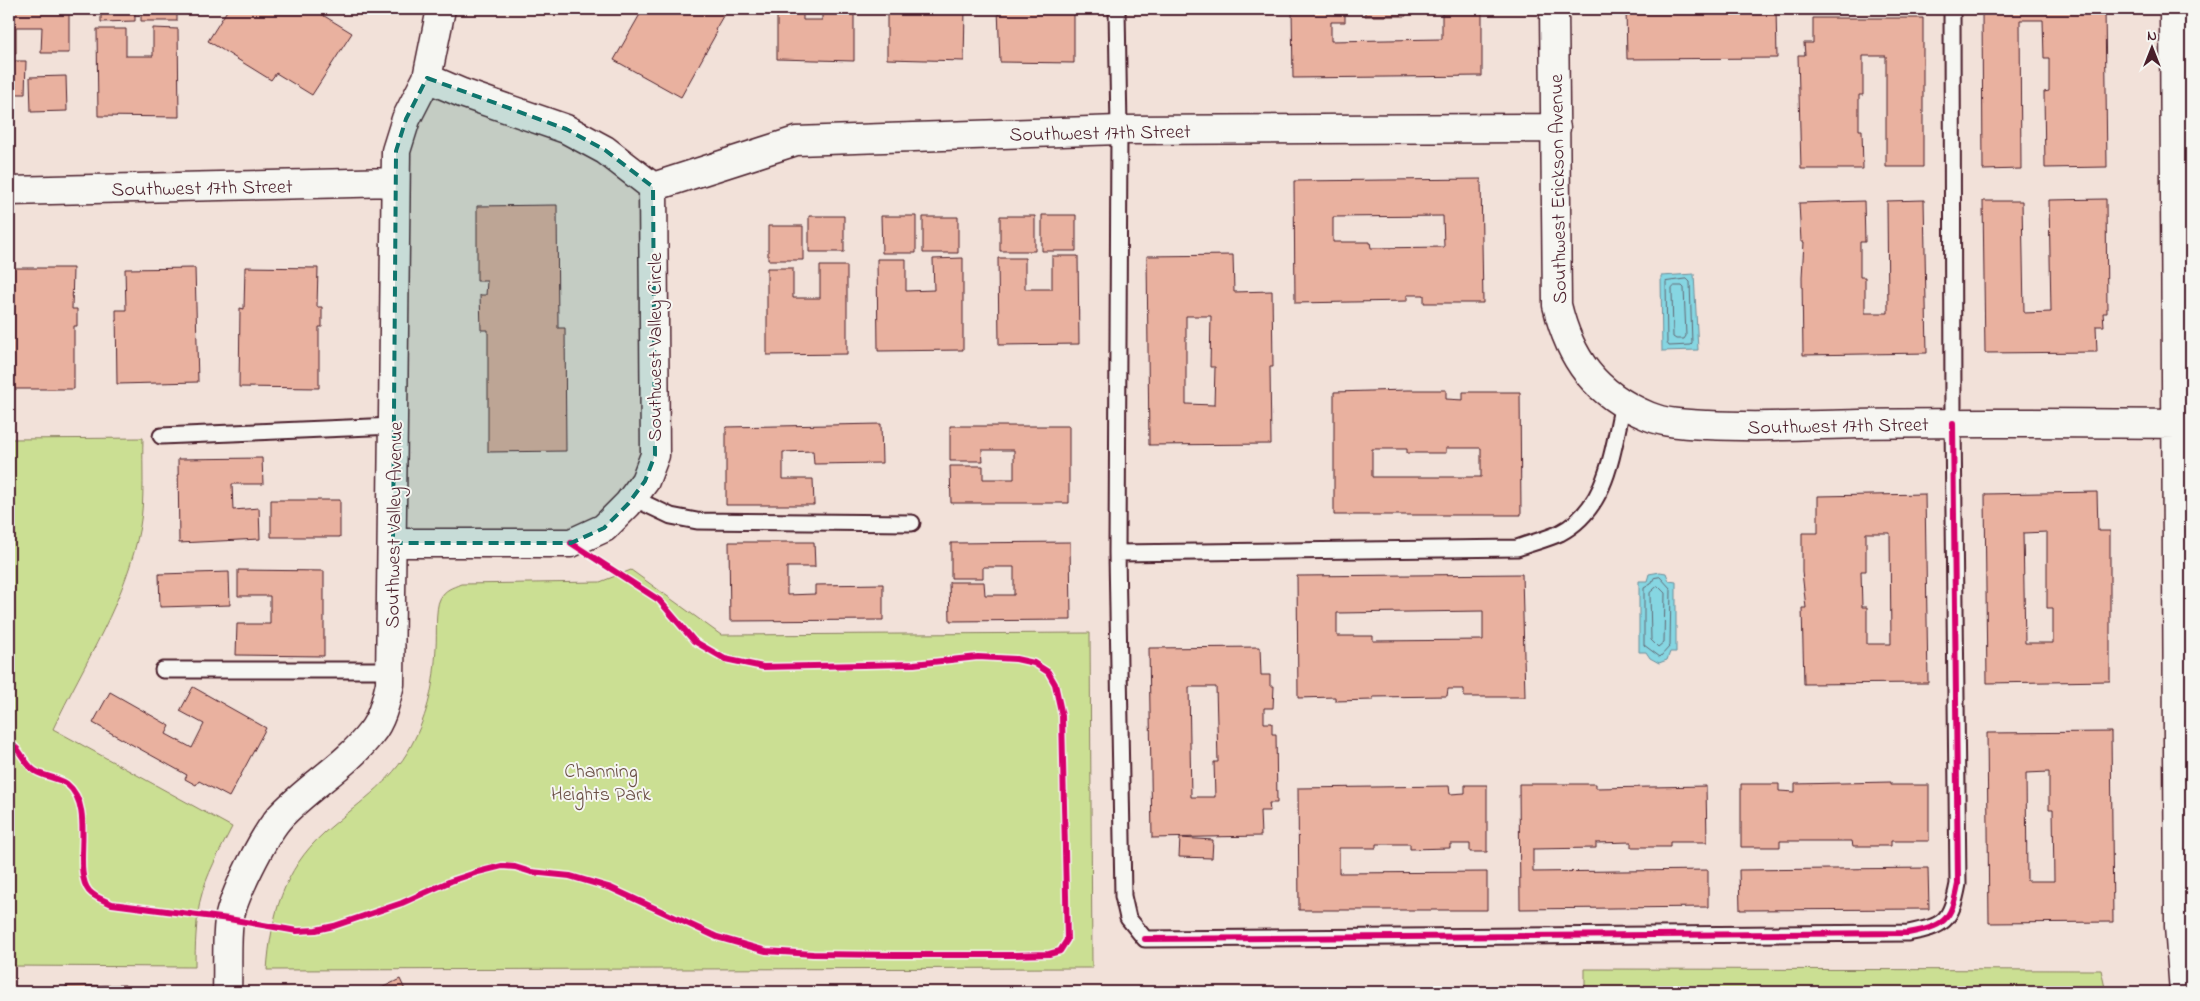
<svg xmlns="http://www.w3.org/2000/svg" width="2200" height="1001" viewBox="0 0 2200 1001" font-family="'Indie Flower',sans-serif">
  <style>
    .green { fill: #cbdf93; stroke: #8a7f5f }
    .water { fill: #86d6e2; stroke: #6e8d99 }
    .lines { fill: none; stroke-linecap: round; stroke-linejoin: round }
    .shore { stroke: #626874; stroke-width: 1 }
    .building { fill: #e9b19f; stroke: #4a1f2b; fill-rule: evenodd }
    .lane-casing { stroke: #4a1f2b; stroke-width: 19 }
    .street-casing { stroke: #4a1f2b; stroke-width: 31 }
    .lane { stroke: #f6f6f2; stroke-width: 15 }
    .street { stroke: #f6f6f2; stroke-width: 28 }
    .cycleway-casing { stroke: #f6f6f2; stroke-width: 9 }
    .cycleway { stroke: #d6006c; stroke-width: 6 }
    .marked { fill: #0f766e; fill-opacity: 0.2; stroke: #0f766e; stroke-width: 4; stroke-dasharray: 10 6; stroke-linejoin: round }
    .labels { text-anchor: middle; stroke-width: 4; stroke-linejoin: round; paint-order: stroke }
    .street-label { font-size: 20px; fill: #4a1f2b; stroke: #f6f6f2 }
    .park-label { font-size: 20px; fill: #6a4f45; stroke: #f6f6f2 }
  </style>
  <rect width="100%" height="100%" fill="#f2e1d9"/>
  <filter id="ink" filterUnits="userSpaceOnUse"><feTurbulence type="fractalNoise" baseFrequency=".02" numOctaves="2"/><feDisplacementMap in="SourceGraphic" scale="10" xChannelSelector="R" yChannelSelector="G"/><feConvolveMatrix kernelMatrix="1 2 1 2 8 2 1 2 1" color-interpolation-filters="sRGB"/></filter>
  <g filter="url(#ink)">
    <path class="green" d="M143 438C142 465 145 500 140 526 127 599 84 663 53 729L232 827C220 851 206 875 200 901 196 923 195 945 195 967L9 966V439Z
      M631 570 721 635 1090 633 1092 968 267 970C271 917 283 870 324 833 355 805 391 784 411 746 429 712 434 685 436 647 437 635 435 608 440 599 445 589 452 588 461 584L600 582Z
      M1585 969 2101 970 2106 992H1585Z"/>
    <path class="water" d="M1694 274 1698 350 1662 351 1661 276Z
      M1660 572 1666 573 1669 581 1676 582V652H1670L1667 660 1659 663 1650 658 1646 652H1639V581H1647L1649 574Z"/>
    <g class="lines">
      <path class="shore" d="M1687 279 1690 282 1692 343 1690 345 1669 346 1667 343 1666 282Z
        M1675 286H1682L1684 288 1686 336 1684 339H1676L1673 337 1672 289Z
        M1660 577 1671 589 1670 646 1660 657 1644 645V588L1651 584 1654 578Z
        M1658 586 1665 593 1664 642 1658 647 1651 640 1650 593Z"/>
    </g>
    <path class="building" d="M9 9H69V53H41L42 27H16V53H9Z
      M101 9H135V21L101 22Z
      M141 9H177V21H141Z
      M228 9H321L323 10 321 14 352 33 312 95 276 73 271 80 208 41Z
      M643 9H727L715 30 717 32 681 97 614 60Z
      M777 9H813H803V20H822V9H854V61L777 59Z
      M887 9H965L964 61 887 59Z
      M998 9H1074V63L1000 62Z
      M1292 9H1482V76L1293 78ZM1345 10H1365V16H1406V11H1442V39L1331 41V22H1345Z
      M1626 9H1776L1777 58 1627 59Z
      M1982 9H2105L2107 167 2045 168 2044 92 2049 91V58H2044L2043 20H2020L2021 169 1983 170Z
      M1813 18H1923V167H1886V56H1863V95H1859V130H1862L1863 169H1801L1798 55H1805L1804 43H1813Z
      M153 28 178 29 179 117 98 116 97 29H126V56H153Z
      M9 61H26L25 94H9Z
      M66 76 67 111 31 112 30 77Z
      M1481 179 1483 303H1424V295H1407V301L1295 303 1294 181ZM1443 216 1444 247 1371 248 1370 242H1333V217Z
      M2106 199 2107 313H2103L2104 326H2096L2097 352 1985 353 1983 201H2022L2024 313 2051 312 2049 200Z
      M1924 200 1927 353 1803 355 1802 277 1804 242H1801L1799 203 1864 201 1865 242H1860V277H1865V313H1888L1887 201Z
      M557 205 558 328H565L566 451 488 452V330H481L480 295H486L487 281H477V206Z
      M1042 215H1076V251H1042Z
      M809 216H844V252H809Z
      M881 216H916V253H882Z
      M1000 216H1035V251H1000Z
      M923 217H958V253H923Z
      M768 226H803V260H768Z
      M1233 255 1234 292 1272 291 1273 367H1270L1271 444 1149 445 1147 256ZM1186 316H1211L1210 367H1215L1214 405 1186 404Z
      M1052 256H1078L1079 344 999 345 998 258H1025V289H1052Z
      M963 258V350L878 351 877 259H906V291L934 290 933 259Z
      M820 266H847V354L767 355V268H793V298H820Z
      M245 267 318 268 317 307H322V327H319V388L239 387 240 308 244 309Z
      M9 268H73L72 309H77V326H74V389H9Z
      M195 268 198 382 117 384 116 310H126L125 269Z
      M1407 390H1446V399L1463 400V392H1520L1521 515H1334V392ZM1446 448H1481V477H1372V449H1407V453H1446Z
      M881 424 882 463 814 464 813 451 783 452V479H813L814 505H726V427Z
      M950 426H1069V503H951L950 466H983V479H1014V450H982L983 461H950Z
      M262 458 263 484H232L233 510 259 508 260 539 179 543 178 459Z
      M2097 492 2098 531H2110V681L1987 683 1985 494ZM2047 532V608H2053V643H2025L2023 533Z
      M1925 494 1928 683 1804 684 1802 608H1806L1802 572V533H1818V496ZM1866 533H1890L1891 644H1867V607H1862L1861 571H1866Z
      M271 500H340V537H271Z
      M729 542H814L815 567H787V595L815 594V585L883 584V620L730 621Z
      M1070 542 1071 620 950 621 949 582H984L985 595H1014V567H983V578H951V543Z
      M238 570 324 571V656L236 655 237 624H270V596H238Z
      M229 572 230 605 160 607 159 574Z
      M1522 574 1525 697H1464V689H1448L1447 696 1373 697V700L1335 701V697L1298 698 1297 576ZM1483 611V640L1373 641V636H1337V613Z
      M1260 647 1261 675H1270V686H1274L1273 708H1264V723H1272V734H1276L1277 803H1269L1270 811H1260L1261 836 1152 838 1149 648ZM1189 687H1216L1218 762H1214L1215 797H1191Z
      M193 687 266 728 229 797 199 781 196 785 185 779 187 775 93 723 110 692 170 726 166 734 192 748 204 724 180 711Z
      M2111 732 2113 922 1989 923 1987 733ZM2049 772V809H2053L2054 881H2027L2026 773Z
      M1891 782V785H1929V841H1891V846H1853L1852 841H1780V847H1741V784H1779V791L1795 792V784Z
      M1519 784H1596V788L1706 786 1707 842H1670V847H1631V842L1596 843V848L1533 849V872L1708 870V907L1520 909Z
      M1465 785H1487V852H1470V844H1450V848L1410 849V844H1376V848H1339V873L1487 872V910H1299L1298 788 1449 786 1450 794 1465 793Z
      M1180 838 1213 840 1212 858 1179 857Z
      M1928 868 1929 909 1740 910 1739 870Z
      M400 979 406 992H373Z
      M125 985V992H66V986Z"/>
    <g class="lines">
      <g class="lane-casing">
        <path id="lane" d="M1117 9 1119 130 1117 553 1123 896 1128 918 1145 939 1908 933C1944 926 1951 922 1958 884L1953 423 1952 9
          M161 436 394 426
          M633 498 671 516 697 521 912 523
          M1117 553 1517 548C1531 543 1547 539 1560 533 1608 508 1612 451 1623 404
          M163 670H391"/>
      </g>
      <g class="street-casing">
        <path id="street" d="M1554 9 1557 305C1570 359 1595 394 1648 416 1667 424 1688 424 1708 425 1758 428 1809 425 1859 424 1965 422 2071 423 2176 424
          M2174 9 2179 926 2184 992
          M427 78 462 93 566 129 605 150 653 187
          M653 187 796 141 1119 130 1556 128
          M9 191 395 182
          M393 543H571L604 528 628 504 645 481 655 455 653 187
          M227 992C228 969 226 943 229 920 233 896 263 837 279 818 307 787 346 766 371 733 382 720 386 700 390 684L396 151 406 119 427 78 441 9"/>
      </g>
      <use href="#lane" class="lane"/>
      <use href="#street" class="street"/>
      <g class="cycleway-casing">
        <path id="cycleway" d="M9 743C21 748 24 764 35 771 44 777 57 777 67 784 97 808 71 869 89 891 95 898 104 900 112 904L229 919 297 931 316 930 334 926 402 903 451 881 478 872 502 866 515 867 531 872 570 876 611 888 717 937 766 951 813 954 895 955H1013L1049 954 1060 951 1067 940 1062 716 1055 684 1048 672 1034 663 1016 659 978 657 914 664 763 667 725 659 694 641 659 600 571 543
          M1145 939 1908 933C1944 926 1951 922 1958 884L1953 423"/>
      </g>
      <use href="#cycleway" class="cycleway"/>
    </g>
  </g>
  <path class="marked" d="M427 78 566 129 605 150 653 187 655 455 645 481 628 504 604 528 571 543H393L396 151 406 119Z"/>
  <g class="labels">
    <g class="street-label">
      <text transform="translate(1100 132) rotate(-1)" y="7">Southwest 17th Street</text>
      <text transform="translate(202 187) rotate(-1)" y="7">Southwest 17th Street</text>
      <text transform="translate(1557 189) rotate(-91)" y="7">Southwest Erickson Avenue</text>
      <text transform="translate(654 347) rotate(-90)" y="7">Southwest Valley Circle</text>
      <text transform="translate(1838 425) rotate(-1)" y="7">Southwest 17th Street</text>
      <text transform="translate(393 525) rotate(-89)" y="7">Southwest Valley Avenue</text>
    </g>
    <g class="park-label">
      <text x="601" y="777">Channing<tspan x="601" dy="23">Heights Park</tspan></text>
    </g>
  </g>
  <rect width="2200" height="1001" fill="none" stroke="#f6f6f2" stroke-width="30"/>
  <rect x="15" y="15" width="2170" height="971" fill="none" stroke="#4a1f2b" stroke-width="2" filter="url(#ink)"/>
  <g transform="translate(2152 48)" stroke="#f6f6f2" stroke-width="4" paint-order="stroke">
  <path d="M0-4L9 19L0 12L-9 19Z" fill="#4a1f2b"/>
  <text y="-8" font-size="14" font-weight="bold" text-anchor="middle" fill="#4a1f2b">N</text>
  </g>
</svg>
